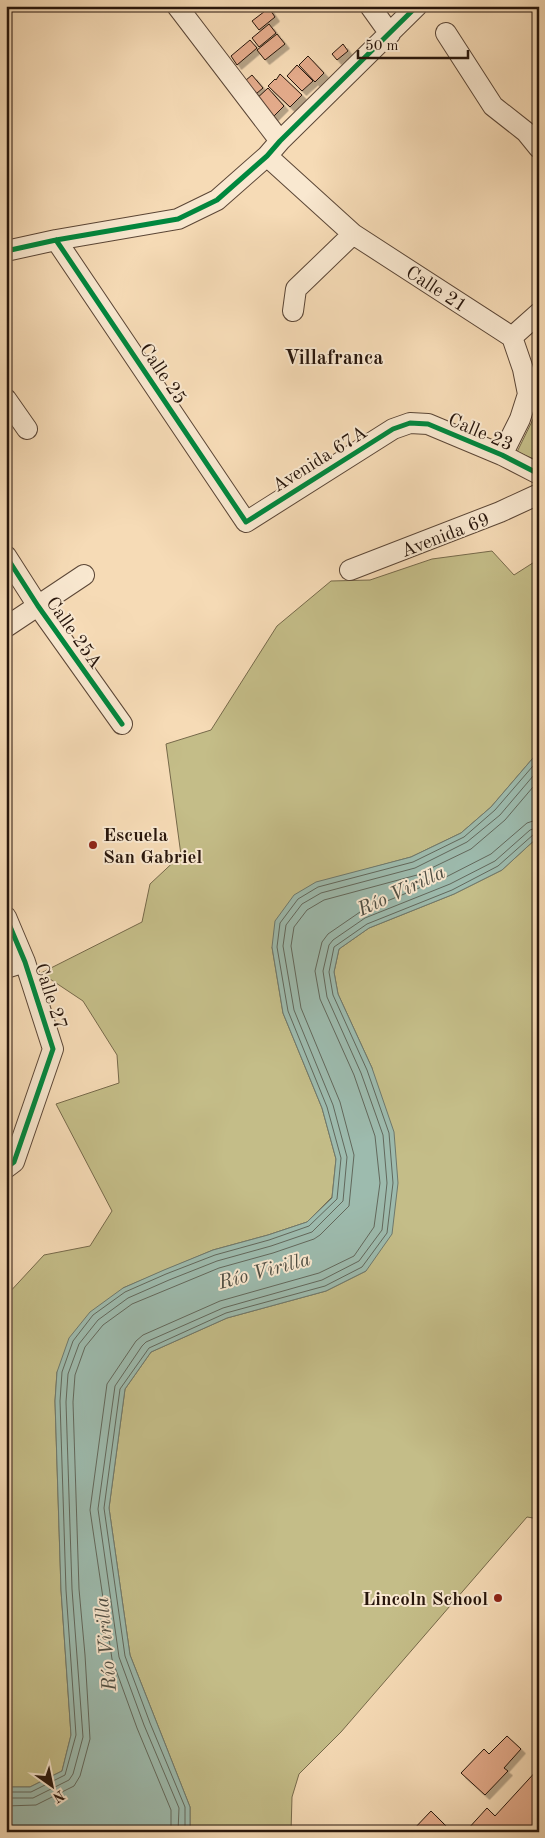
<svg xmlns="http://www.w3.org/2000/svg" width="545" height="1838" viewBox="0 0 545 1838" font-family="'Old Standard TT',serif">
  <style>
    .green { fill: #c4bd88; stroke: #76694a }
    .water { fill: #9dbbae; stroke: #6e796d }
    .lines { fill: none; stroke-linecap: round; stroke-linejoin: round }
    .shore { stroke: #62685c; stroke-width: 1 }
    .building { fill: #e4ab8b; stroke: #27150b; filter: url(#shadow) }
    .minor-casing { stroke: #5b4636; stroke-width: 22 }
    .minor { stroke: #f9e8d0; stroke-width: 20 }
    .cycleway-casing { stroke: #f9e8d0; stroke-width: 8 }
    .cycleway { stroke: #00873e; stroke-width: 5 }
    .poi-dot { fill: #8f2418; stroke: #f9e8d0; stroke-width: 2 }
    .labels { text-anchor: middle; stroke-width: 4; stroke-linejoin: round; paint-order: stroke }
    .street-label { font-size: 19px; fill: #27150b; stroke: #f9e8d0 }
    .poi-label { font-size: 19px; font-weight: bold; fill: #27150b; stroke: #f9e8d0; text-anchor: start }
    .neighbourhood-label { font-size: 20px; font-weight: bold; fill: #27150b; stroke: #f9e8d0 }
    .water-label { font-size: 20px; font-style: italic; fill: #504f44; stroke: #f9e8d0 }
  </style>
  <defs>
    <filter id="shadow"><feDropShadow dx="4.5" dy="4.5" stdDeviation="0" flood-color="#0004"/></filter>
  </defs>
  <rect width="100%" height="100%" fill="#f6dbb6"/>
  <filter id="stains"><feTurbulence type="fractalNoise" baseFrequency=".004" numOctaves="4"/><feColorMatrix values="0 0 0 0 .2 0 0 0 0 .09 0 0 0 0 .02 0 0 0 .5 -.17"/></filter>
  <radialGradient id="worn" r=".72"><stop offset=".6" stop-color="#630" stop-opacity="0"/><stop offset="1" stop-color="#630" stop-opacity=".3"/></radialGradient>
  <path class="green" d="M539 407V461L517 452Z
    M492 551 514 575 539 559V751L491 807 461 833 411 857 367 869 272 947 283 1013 322 1108 336 1159 332 1197 307 1222 268 1235 213 1250 123 1288 57 1372 55 1401 61 1590 71 1735 62 1771 30 1787H6V1296L44 1255 90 1246 112 1211 56 1104 119 1083 117 1055 83 1001 41 973 142 922 150 884 181 855 166 744 211 730 277 626 331 581 370 580 432 559Z
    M539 836V1519L527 1517 341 1732 299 1774 292 1797 291 1832H190V1807L130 1655 109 1508 125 1389 151 1352 227 1318 326 1291 366 1271 372 1068 338 994 334 972 339 949 369 928 454 894 502 870Z"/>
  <path class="water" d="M539 751V836L502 870 454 894 369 928 339 949 334 972 338 994 372 1068 394 1132 398 1183 392 1234 366 1271 326 1291 227 1318 151 1352 125 1389 109 1508 130 1655 190 1807V1832H6V1787H30L62 1771 71 1735 61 1590 55 1401 57 1372 69 1338 90 1312 123 1288 164 1270 213 1250 268 1235 307 1222 332 1198 336 1159 322 1108 283 1013 272 947 275 921 294 895 316 882 411 857 461 833 491 807Z"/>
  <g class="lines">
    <path class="shore" d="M6 1792H31L65 1775 76 1735 66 1590 60 1401 62 1372 73 1341 93 1315 125 1292 166 1274 215 1255 269 1240 309 1226 337 1199 341 1158 327 1107 288 1011 277 947 280 923 298 899 318 887 413 862 464 837 495 810 539 759
      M6 1798H33L69 1780 73 1774 83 1737 72 1589 66 1402 68 1374 79 1344 98 1320 128 1298 169 1280 217 1261 271 1246 312 1232 343 1201 347 1157 333 1105 294 1010 283 946 286 925 302 904 321 893 415 868 467 842 500 815 539 769
      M6 1806 36 1805 74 1786 80 1776 90 1739 85 1655 79 1589 73 1402 75 1375 85 1347 103 1325 132 1304 219 1268 273 1253 314 1239 320 1235 349 1206 354 1155 340 1102 301 1008 291 946 294 927 307 910 324 900 417 875 471 849 505 820 539 780
      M171 1832V1810L137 1728 112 1659 90 1510 107 1384 136 1341 143 1335 220 1301 319 1273 354 1256 374 1227 380 1183 375 1136 354 1075 320 999 315 971 322 942 328 934 360 912 446 877 491 854 527 823 539 819
      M178 1832 179 1808 144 1725 119 1657 98 1509 115 1386 142 1346 146 1342 223 1308 322 1280 359 1261 382 1230 387 1183 383 1135 361 1073 327 997 323 971 329 945 333 940 365 918 450 884 495 861 530 830 539 827
      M185 1832V1807L150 1723 125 1656 104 1508 120 1389 149 1348 226 1313 325 1286 362 1267 387 1233 393 1183 389 1133 367 1070 333 995 329 972 334 947 367 924 452 890 498 866 534 834 539 833"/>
  </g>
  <path class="building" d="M269 8 275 17 259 30 252 21Z
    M269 24 276 33 259 47 252 38Z
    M277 34 285 44 265 60 257 50Z
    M250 40 257 48 237 65 231 56Z
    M343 44 348 51 337 60 332 54Z
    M308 56 324 73 315 82 299 65Z
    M297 65 313 81 302 91 287 76Z
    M280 74 302 95 290 107 268 86 275 79 276 80Z
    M252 75 263 88 250 99 239 86Z
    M268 88 284 106 271 119 254 101Z
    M507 1736 521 1749 504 1768 508 1771 485 1795 461 1773 484 1749 489 1754Z
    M539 1768V1832H468L467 1830 487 1808 495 1816Z
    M431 1811 452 1832H411Z"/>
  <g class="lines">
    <g class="minor-casing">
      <path id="minor" d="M177 6 280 141
        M370 6 390 34
        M446 33 493 106 526 132 539 148
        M267 156 353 234 512 337 523 369 528 394 520 419 502 455
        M56 240 246 522 393 429 410 423 428 424 502 455 539 474
        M6 251 56 240 178 219 217 200 267 156 280 141 417 6
        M293 311 296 289 353 234
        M512 337 539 313
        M6 399 27 429
        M6 556 38 606 122 724
        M350 570 500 512 539 494
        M6 627 84 575
        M6 917 25 962 53 1049 14 1162 6 1168
        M6 968 25 962"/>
    </g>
    <use href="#minor" class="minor"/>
    <g class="cycleway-casing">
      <path id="cycleway" d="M56 240 246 522 393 429 410 423 428 424 502 455 539 474
        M6 251 56 240 178 219 217 200 267 156 280 141 417 6
        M6 556 38 606 122 724
        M6 917 25 962 53 1049 14 1162 6 1168"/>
    </g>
    <use href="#cycleway" class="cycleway"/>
  </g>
  <g class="poi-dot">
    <circle cx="93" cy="845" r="5"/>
    <circle cx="498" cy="1598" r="5"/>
  </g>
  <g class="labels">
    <g class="street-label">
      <text transform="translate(437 288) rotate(33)" y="7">Calle 21</text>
      <text transform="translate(164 373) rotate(56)" y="7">Calle 25</text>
      <text transform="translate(481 431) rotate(23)" y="7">Calle 23</text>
      <text transform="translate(319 458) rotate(-32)" y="7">Avenida 67A</text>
      <text transform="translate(445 534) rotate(-21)" y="7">Avenida 69</text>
      <text transform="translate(75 632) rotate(55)" y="7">Calle 25A</text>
      <text transform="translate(52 996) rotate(72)" y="7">Calle 27</text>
    </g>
    <g class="poi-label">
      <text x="103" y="841">Escuela<tspan x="103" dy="22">San Gabriel</tspan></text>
      <text x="488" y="1605" text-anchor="end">Lincoln School</text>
    </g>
    <g class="neighbourhood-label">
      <text x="334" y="364">Villafranca</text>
    </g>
    <g class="water-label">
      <text transform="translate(401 890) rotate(-25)" y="7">Río Virilla</text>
      <text transform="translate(264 1270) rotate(-15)" y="7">Río Virilla</text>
      <text transform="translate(105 1644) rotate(-95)" y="7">Río Virilla</text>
    </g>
  </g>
  <rect width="545" height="1838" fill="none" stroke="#f6dbb6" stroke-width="25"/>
  <rect x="8" y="8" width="530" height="1823" fill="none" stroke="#27150b" stroke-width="2.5"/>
  <rect x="12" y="12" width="520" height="1813" fill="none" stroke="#27150b"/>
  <g transform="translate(52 1786) rotate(147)" stroke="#f9e8d0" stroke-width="4" paint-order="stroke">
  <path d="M0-4L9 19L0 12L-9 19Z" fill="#27150b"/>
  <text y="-8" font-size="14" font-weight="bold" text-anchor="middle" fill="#27150b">N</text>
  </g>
  <path d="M358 50v8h110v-8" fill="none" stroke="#27150b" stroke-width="2.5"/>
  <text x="365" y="50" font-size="15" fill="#27150b" stroke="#f9e8d0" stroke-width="4" paint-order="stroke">50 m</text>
  <rect width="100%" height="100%" filter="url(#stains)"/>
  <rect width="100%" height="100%" fill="url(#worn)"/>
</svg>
